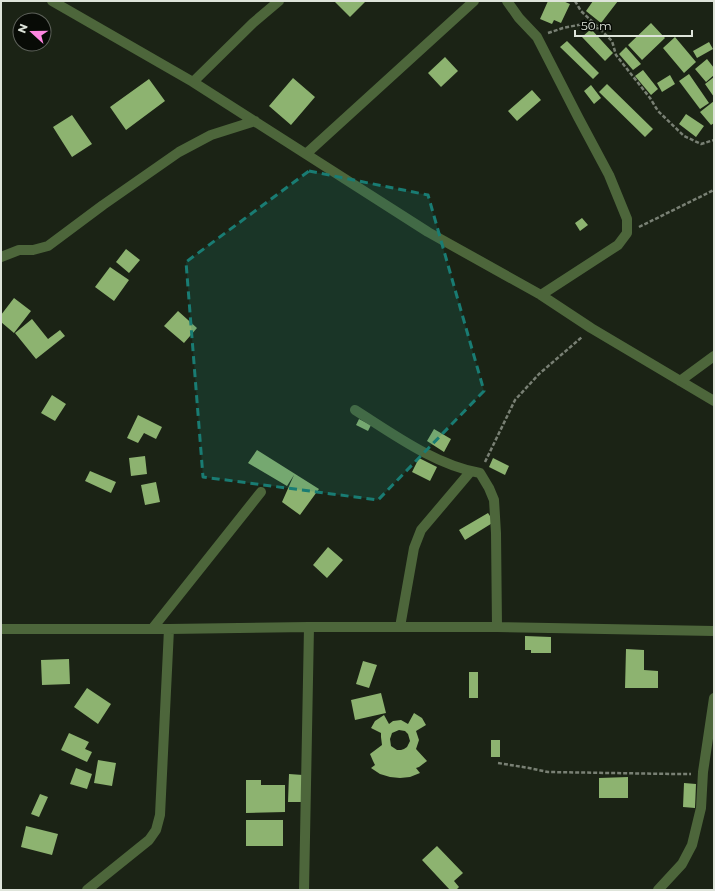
<svg xmlns="http://www.w3.org/2000/svg" width="715" height="891" viewBox="0 0 715 891" font-family="Montserrat,sans-serif">
  <style>
    .building { fill: #8db370; fill-rule: evenodd }
    .lines { fill: none; stroke-linecap: round; stroke-linejoin: round }
    .path { stroke: #798074; stroke-width: 2.5; stroke-dasharray: 4 2; stroke-linecap: butt }
    .minor { stroke: #4d663b; stroke-width: 10 }
    .marked { fill: #197c73; fill-opacity: 0.2; stroke: #197c73; stroke-width: 3; stroke-dasharray: 8 5; stroke-linejoin: round }
  </style>
  <rect width="100%" height="100%" fill="#1b2315"/>
  <path class="building" d="M334 1H366L350 17Z
    M548 1H563L570 4 561 23 554 20 552 24 540 19Z
    M593 1H618L601 23 586 11Z
    M651 23 665 38 642 60 628 45Z
    M591 29 613 53 605 61 582 37Z
    M675 37 696 62 684 73 663 48Z
    M567 41 599 73 593 79 560 47Z
    M709 42 713 49 697 58 693 51Z
    M626 47 641 64 633 70 619 54Z
    M445 57 458 71 441 87 428 73Z
    M707 59 714 68V75L706 82 695 69Z
    M643 70 658 89 651 95 635 76Z
    M689 74 709 103 700 109 679 81Z
    M670 75 675 84 662 92 657 83Z
    M714 77V97L705 84Z
    M293 78 315 97 291 125 269 106Z
    M149 79 165 101 126 130 110 107Z
    M607 84 653 129 645 137 599 92Z
    M591 85 601 98 594 104 584 91Z
    M532 90 541 100 517 121 508 111Z
    M714 101V123L711 125 700 112Z
    M686 114 704 126 696 137 679 124Z
    M72 115 92 144 72 157 53 127Z
    M582 218 588 225 580 231 575 223Z
    M126 249 140 260 129 273 116 262Z
    M110 267 129 280 114 301 95 287Z
    M14 298 31 311 14 333 1 322V315Z
    M178 311 197 328 184 343 164 326Z
    M32 319 48 339 60 330 65 336 36 359 15 333Z
    M52 395 66 404 55 421 41 413Z
    M138 415 162 427 156 439 144 433 138 443 127 438Z
    M359 419 371 425 368 431 356 425Z
    M434 429 451 439 444 452 427 441Z
    M257 450 319 489 300 515 282 502 294 475 287 486 248 463Z
    M145 456 147 474 131 476 129 458Z
    M419 458 437 467 430 481 412 472Z
    M493 458 509 466 505 475 489 467Z
    M90 471 116 482 111 493 85 481Z
    M156 482 160 502 145 505 141 485Z
    M488 513 494 522 465 540 459 530Z
    M328 547 343 560 327 578 313 565Z
    M525 636 551 637V653H531V650H525Z
    M626 649 644 650V670L658 671V688H625Z
    M69 659 70 684 42 685 41 660Z
    M363 661 377 665 369 688 356 684Z
    M469 672H478V698H469Z
    M87 688 111 704 98 724 74 707Z
    M381 693 386 713 355 720 351 700Z
    M414 713 422 718 426 725 416 731 419 740 416 749 427 761 419 767 416 768 420 773 410 777 400 778 390 777 380 774 371 768 375 765 373 761 370 754 382 745 381 737V733L371 728 375 721 384 715 389 724 393 721 401 720 408 724ZM399 730 405 731 408 734 410 741 407 747 404 749 401 750H397L391 746 390 739 392 733Z
    M69 733 89 742 85 749 92 752 87 762 61 750Z
    M491 740H500V757H491Z
    M98 760 116 763 112 786 94 783Z
    M76 768 92 774 87 789 70 784Z
    M289 774 303 775V802H288Z
    M628 777V798H599V778Z
    M246 780H261V785H285V812L246 813Z
    M684 783 696 784 695 808 683 807Z
    M40 794 48 797 39 817 31 814Z
    M246 820H283V846H246Z
    M26 826 58 834 52 855 21 847Z
    M437 846 463 873 454 881 459 887 456 890H450L422 860Z"/>
  <g class="lines">
    <path class="path" d="M575 1 581 11 600 29
      M548 33 563 28 583 24 600 29 612 41 616 55 650 98 658 111 684 136 701 144 714 140
      M639 227 714 190
      M485 462 515 400 539 374 582 337
      M498 763 529 768 548 772 674 774H691"/>
    <path class="minor" d="M52 1 193 82 428 232 541 295 591 328 714 401
      M507 1 519 18 537 37 578 117 609 175 627 219V233L618 245 541 295
      M193 82 253 23 279 1
      M306 154 474 1
      M1 257 19 250H33L48 246 103 205 179 152 211 135 255 121
      M680 381 714 356
      M355 410C393 434 435 465 480 473L489 488 494 500 496 533 497 627
      M400 627 414 548 421 530 471 471
      M1 629H169L309 627H497L714 631
      M152 629 261 492
      M87 890 149 840 156 830 160 815 169 629
      M304 890 309 627
      M658 890 682 864 692 845 701 808 703 772 714 698"/>
  </g>
  <path class="marked" d="M309 171 428 195 484 391 378 500 203 477 186 262Z"/>
  <rect width="715" height="891" fill="none" stroke="#dee4da" stroke-width="4"/>
  <g transform="translate(32 32) rotate(291)"><circle r="19" fill="#080b06" stroke="#5e625b"/>
  <path d="M0-3L7 15L0 10L-7 15Z" fill="#fe86e1"/>
  <text y="-6" font-size="11" font-weight="bold" text-anchor="middle" fill="#dee4da">N</text>
  </g>
  <path d="M575 30v6h117v-6" fill="none" stroke="#dee4da" stroke-width="2"/>
  <text x="581" y="30" font-size="12" fill="#dee4da" stroke="#080b06" stroke-width="3" paint-order="stroke">50 m</text>
</svg>
